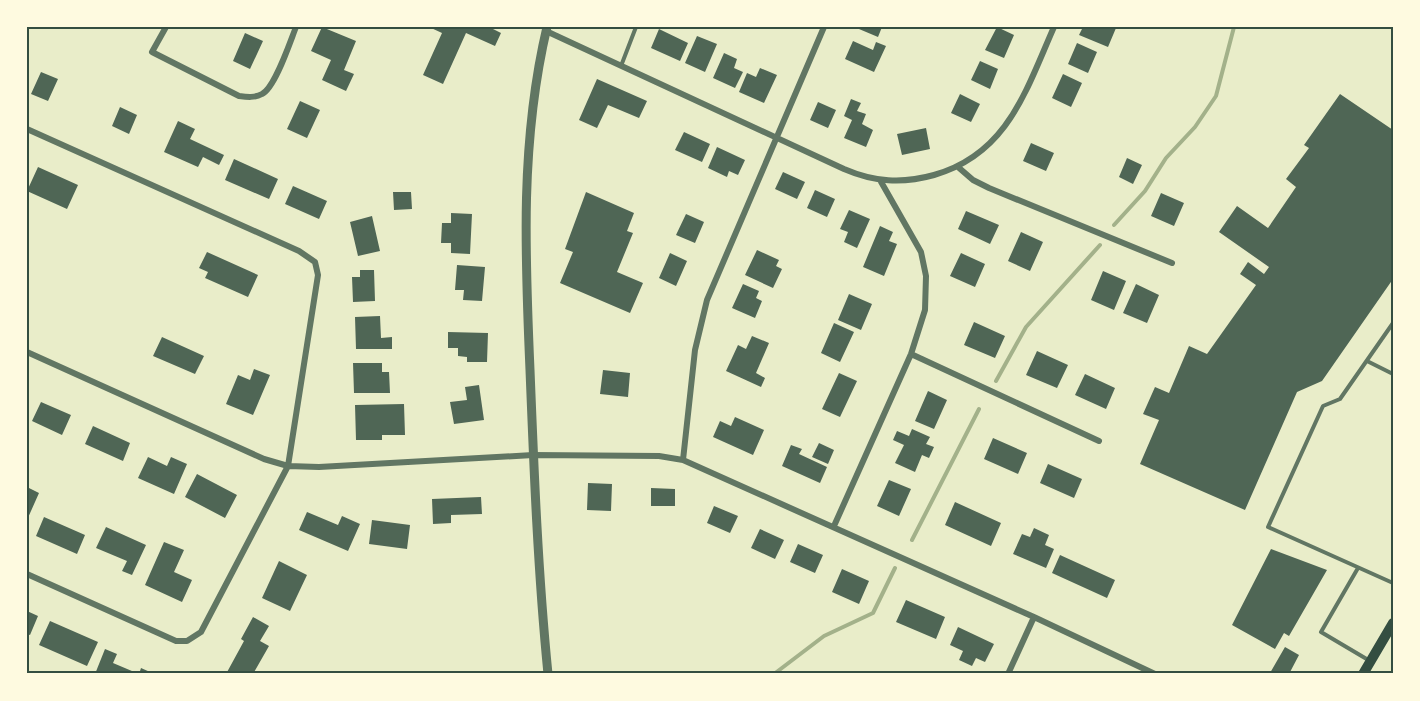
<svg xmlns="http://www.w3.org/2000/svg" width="1420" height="701" viewBox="0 0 1420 701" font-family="Barlow,sans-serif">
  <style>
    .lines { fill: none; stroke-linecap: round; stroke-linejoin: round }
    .stream { stroke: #a3b18a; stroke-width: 4 }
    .building { fill: #4f6655 }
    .service { stroke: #617663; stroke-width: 4 }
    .minor { stroke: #617663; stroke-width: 6 }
    .tertiary { stroke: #617663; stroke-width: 9 }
    .secondary { stroke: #344e41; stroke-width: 10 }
    .neatline { fill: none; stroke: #344e41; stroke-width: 2 }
  </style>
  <rect width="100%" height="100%" fill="#e9edc9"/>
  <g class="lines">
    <path class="stream" d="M1114 225 1145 191 1166 158 1195 127 1216 96 1234 27
      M996 381 1026 327 1100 245
      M912 540 979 409
      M774 674 824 636 873 613 895 568"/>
  </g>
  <path class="building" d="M322 27 356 41 344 70 354 74 346 91 322 80 331 60 311 51Z
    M429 27H494L493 29 501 33 495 46 466 33 443 84 423 75 442 33Z
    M860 27H882L878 37 859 29Z
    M997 27 1014 35 1004 58 985 50Z
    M1083 27H1114L1116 28 1108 47 1079 35Z
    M659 29 688 43 680 61 651 48Z
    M245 33 263 41 250 69 233 61Z
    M697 36 717 44 705 72 685 63Z
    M853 41 873 50 876 42 886 46 874 72 845 59Z
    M1077 43 1097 52 1088 73 1068 64Z
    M724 53 737 59 734 68 743 72 735 88 713 78Z
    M980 61 998 69 990 89 971 80Z
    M760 68 777 75 764 103 739 92 747 73 756 77Z
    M41 72 58 79 48 101 31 94Z
    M1063 74 1082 83 1071 107 1052 98Z
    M597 79 647 101 639 118 608 105 597 128 579 120Z
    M960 94 980 104 971 122 951 113Z
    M1340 94 1393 130V279L1322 381 1297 392 1245 510 1140 464 1159 420 1143 414 1155 387 1169 393 1189 346 1207 354 1256 285 1240 274 1248 262 1264 274 1269 267 1219 232 1237 206 1268 228 1296 187 1286 179 1309 148 1304 145Z
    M851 99 861 103 857 111 866 114 862 124 873 130 866 147 844 138 852 120 844 116Z
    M300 101 320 110 307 138 287 129Z
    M818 102 836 110 828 128 810 120Z
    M120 107 137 115 129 134 112 126Z
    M178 121 195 129 190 139 224 155 219 165 203 157 198 167 164 152Z
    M926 128 930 149 902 155 897 134Z
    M684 132 710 144 702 162 675 150Z
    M1031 143 1054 153 1046 171 1023 161Z
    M717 147 745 160 738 175 729 171 727 177 708 168Z
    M1127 158 1142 165 1133 184 1119 177Z
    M234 159 278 179 269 199 225 180Z
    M38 167 78 185 67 209 27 191Z
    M783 172 805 182 797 199 775 189Z
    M293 186 327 201 319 219 285 204Z
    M815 190 835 199 827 217 807 208Z
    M393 192H411L412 209 394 210Z
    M586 192 634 213 627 231 633 233 617 272 643 283 630 313 560 283 573 252 565 249Z
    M1161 193 1184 203 1174 226 1151 216Z
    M849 210 870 219 857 248 844 242 848 232 840 229Z
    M966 211 999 225 990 244 958 229Z
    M451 213 472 214 470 254 451 253V243H441L442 223H451Z
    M686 214 704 222 695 243 676 235Z
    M372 216 380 251 358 256 350 222Z
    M880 226 893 232 889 241 897 244 884 276 863 267Z
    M1021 232 1043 242 1030 271 1008 261Z
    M757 250 779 260 776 266 782 269 773 288 745 275Z
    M207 252 258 275 248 297 205 278 208 272 199 268Z
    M670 253 687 261 676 286 659 278Z
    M961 253 985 264 975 287 950 276Z
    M457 265 485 267 482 301 463 300 464 290H455Z
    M360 270H374L375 301 353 302 352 277H360Z
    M1103 271 1126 281 1114 310 1091 300Z
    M743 284 759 291 756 298 762 301 755 318 732 308Z
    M1136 284 1159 295 1147 323 1123 313Z
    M849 294 872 304 861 330 838 320Z
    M380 316 381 338 392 337V349H356L355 317Z
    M974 322 1005 336 995 358 964 345Z
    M834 323 854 332 840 362 821 353Z
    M448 332 488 333 487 362H467V357L458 356V348H448Z
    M752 336 769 343 756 373 765 378 761 387 726 371 738 345 746 349Z
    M162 337 204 356 195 374 153 356Z
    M1037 351 1068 365 1057 388 1026 375Z
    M353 363H382V372H389L390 393H354Z
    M254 369 270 375 253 415 226 404 238 375 250 380Z
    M603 370 630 373 628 397 600 394Z
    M839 373 857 381 840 417 822 409Z
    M1085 374 1115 388 1106 409 1075 395Z
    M479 385 484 420 454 424 450 402 467 400 465 387Z
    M928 391 947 400 934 429 915 421Z
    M41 402 71 415 62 435 32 421Z
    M404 404 405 435H382V440H356L355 405Z
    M735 417 764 430 753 455 713 437 720 421 731 426Z
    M93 426 130 443 123 461 85 444Z
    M912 429 930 437 926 444 934 447 929 458 922 455 915 472 895 463 904 445 893 440 897 431 909 436Z
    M993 438 1027 453 1018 474 984 459Z
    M819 443 834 450 828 464 812 457Z
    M791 445 802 449 799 454 827 467 820 483 782 466Z
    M148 457 167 466 171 457 187 464 174 494 138 478Z
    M1048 464 1082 479 1074 498 1040 483Z
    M197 474 237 495 225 518 185 497Z
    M889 480 911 489 899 516 877 506Z
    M588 483 612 484 611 511 587 510Z
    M29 488 39 493 27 520V492Z
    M651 488 675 489V506H651Z
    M481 497 482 514 451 515V523L433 524 432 499Z
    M955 502 1001 523 991 546 945 525Z
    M714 506 738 516 730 533 707 523Z
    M307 512 338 525 342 516 360 524 348 551 299 530Z
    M44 517 85 535 77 554 36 536Z
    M372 520 410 525 407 549 369 544Z
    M106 527 146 545 132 575 122 571 127 561 96 548Z
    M1034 528 1049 535 1045 545 1054 549 1046 568 1013 554 1022 534 1030 537Z
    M760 529 784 540 775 559 751 548Z
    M164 542 184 550 174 572 192 580 182 602 145 585Z
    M798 544 823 555 815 573 790 562Z
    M1271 549 1327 570 1289 636 1284 633 1275 649 1232 625Z
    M1060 555 1115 580 1107 598 1052 573Z
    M279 561 307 575 290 611 262 598Z
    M842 569 869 581 859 604 832 592Z
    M906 600 945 617 936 639 896 622Z
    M27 611 38 616 30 635 27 634Z
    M253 617 269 626 260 641 269 646 253 674H226L244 641 241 639Z
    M50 621 98 642 87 666 39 645Z
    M958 627 994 644 985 662 976 658 972 666 959 660 963 651 950 645Z
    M1285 647 1299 655 1289 674H1272L1270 673Z
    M105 649 117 654 113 663 139 674 141 668 150 672 149 674H95Z"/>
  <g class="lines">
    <path class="service" d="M621 66 636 27
      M1393 323 1340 399 1323 406 1268 527 1393 583
      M1367 361 1393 374
      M1358 568 1321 632 1370 661"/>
    <path class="minor" d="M166 27 152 52 239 96C247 97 255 98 262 94 275 88 290 42 296 27
      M546 31 844 169C874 182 902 184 934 175 1008 154 1026 90 1054 27
      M27 129 299 251 315 262 318 275 288 466 201 632 187 641H176L27 574
      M958 167 973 180 989 188 1172 263
      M27 352 264 459 288 466 319 467 533 455 659 456 683 460 1034 617 1155 674
      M911 354 1099 441
      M683 460 695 350 707 300 824 27
      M834 526 911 354 925 310 926 276 921 252 880 180
      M1008 674 1034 617"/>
    <path class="tertiary" d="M547 27C520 141 525 255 530 370 534 472 538 573 548 674"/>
    <path class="secondary" d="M1363 674 1393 623"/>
  </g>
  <rect width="1420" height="701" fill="none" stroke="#fefae0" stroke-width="57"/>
  <rect x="28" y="28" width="1364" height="644" class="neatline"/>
</svg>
